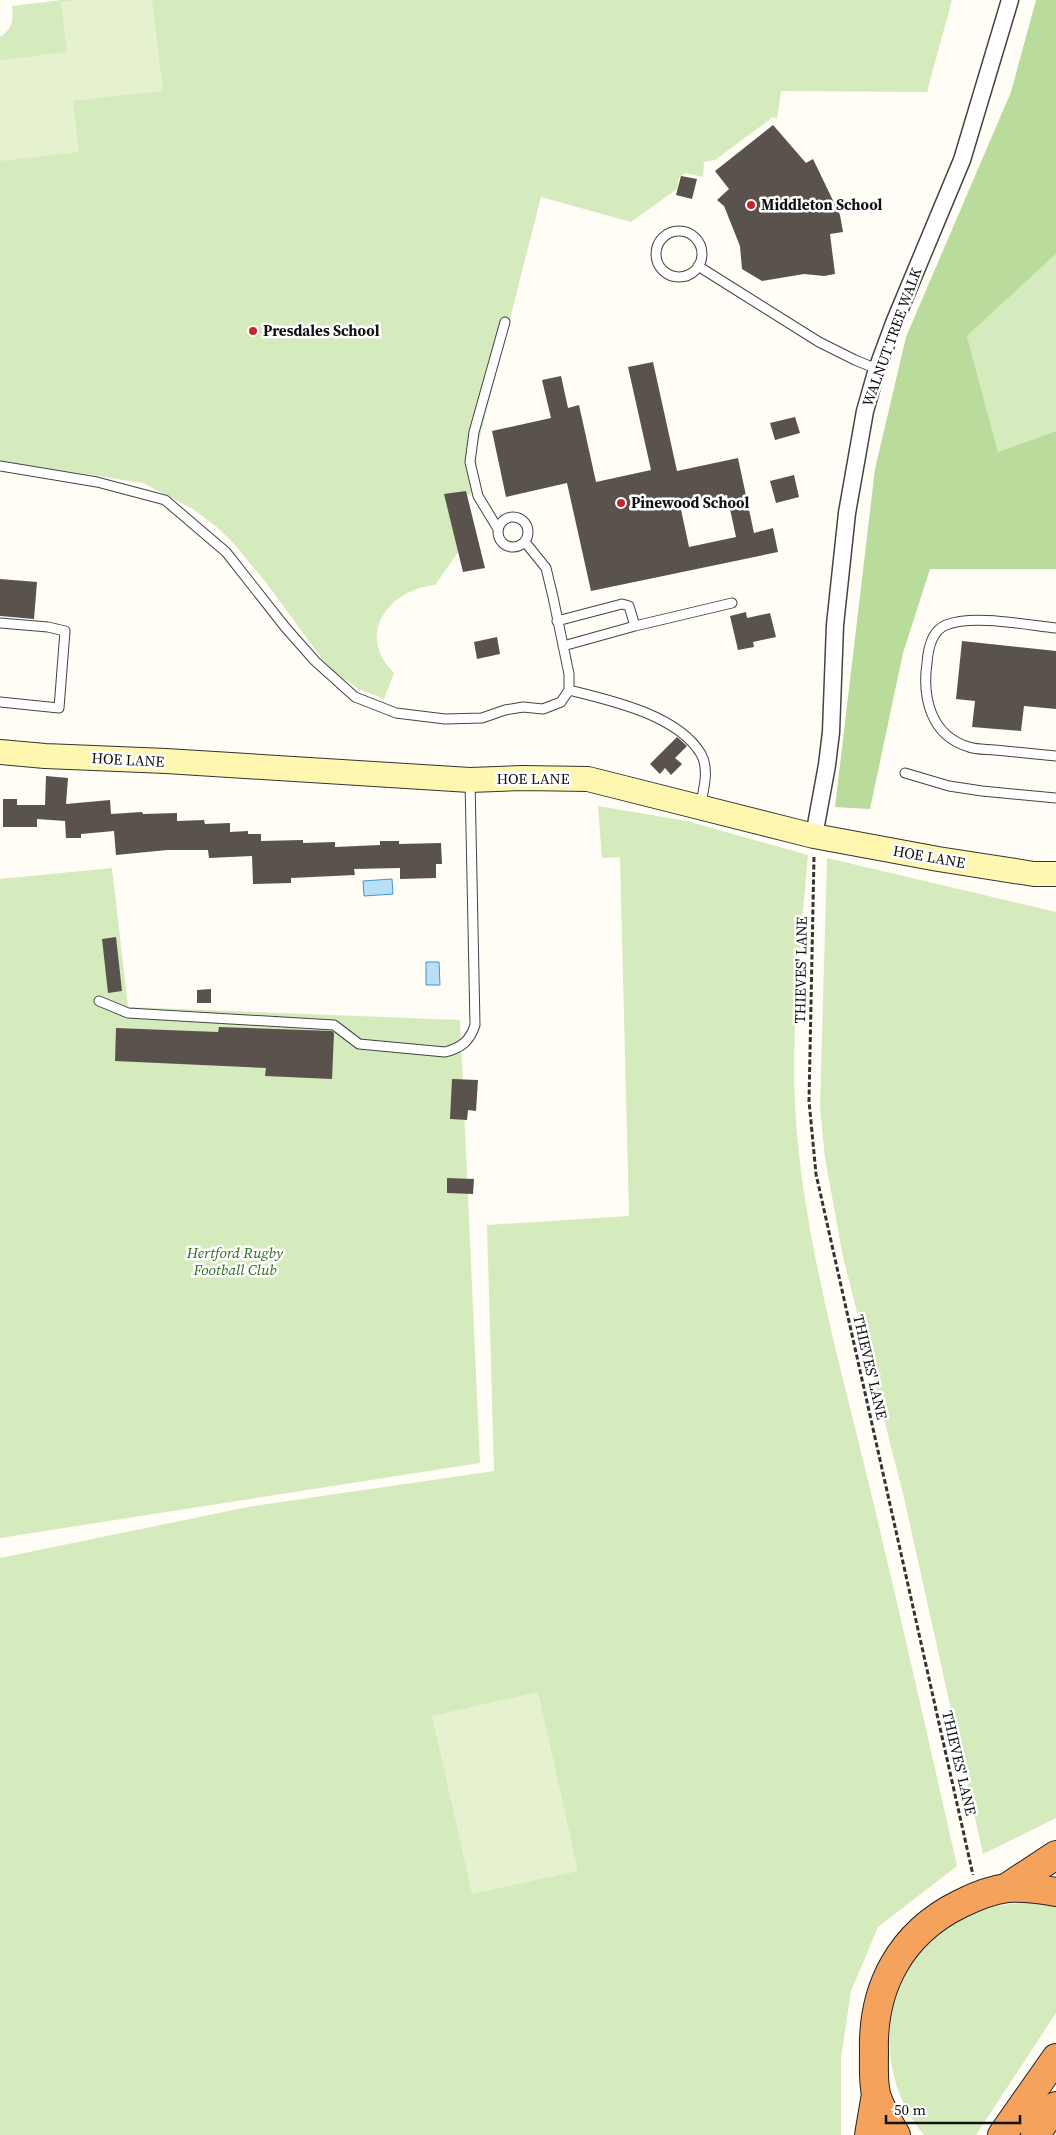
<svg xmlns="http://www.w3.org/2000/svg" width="1056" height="2135" viewBox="0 0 1056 2135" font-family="'Source Serif 4',serif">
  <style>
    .green { fill: #d5ebbd }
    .forest { fill: #b9dc9c }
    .pitch { fill: #e6f2cf }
    .water { fill: #b9e0f7; stroke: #3f96cf }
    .building { fill: #5a524d; fill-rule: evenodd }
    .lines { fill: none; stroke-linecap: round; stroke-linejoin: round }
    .lane-casing { stroke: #444; stroke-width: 11 }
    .street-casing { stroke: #444; stroke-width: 19 }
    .secondary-casing { stroke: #333; stroke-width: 26 }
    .highway-casing { stroke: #222; stroke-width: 30 }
    .path { stroke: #333; stroke-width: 3; stroke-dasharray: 5 2.5; stroke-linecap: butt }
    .lane { stroke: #fff; stroke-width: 9 }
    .street { stroke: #fff; stroke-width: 16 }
    .secondary { stroke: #fff6b0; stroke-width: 24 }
    .highway { stroke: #f5a25d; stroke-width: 28 }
    .poi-dot { fill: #c4262e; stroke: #fff; stroke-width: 2 }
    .labels { text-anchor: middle; stroke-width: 5; stroke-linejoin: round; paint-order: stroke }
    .poi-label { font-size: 15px; font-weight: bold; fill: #111; stroke: #fff; text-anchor: start }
    .street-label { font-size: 15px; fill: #111; stroke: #fff }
    .park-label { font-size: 15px; font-style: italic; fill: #2f6b1f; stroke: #fff }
  </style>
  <rect width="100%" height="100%" fill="#fffdf5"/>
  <path class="green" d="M62 0H952L927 92 781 91 777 119 773 117 715 160 704 162 703 177 685 173 679 178 677 189 631 222 541 197 476 452 479 492 457 497 466 541 435 585C388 590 355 635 394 673L384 699 359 689 338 675 323 660 264 580 234 544 218 528 193 509 143 483 0 461V37C12 29 14 20 12 6Z
    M1056 254V431L998 452 967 336Z
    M598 806 687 821 808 855C800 951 788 1048 798 1144 809 1254 839 1361 865 1468 897 1600 927 1733 957 1866L878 1927 851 1991 841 2058V2135H0V1558L248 1507 494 1471 487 1225 629 1216 620 857 602 858Z
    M827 858 1056 912V1818L983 1854 905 1502 843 1257 825 1158 820 1107Z
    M112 868 128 1007 460 1020 480 1463 0 1538V879Z
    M1036 1902 1056 1905V2013L976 2135H924C863 2062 885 1949 976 1912 995 1905 1015 1903 1036 1902Z"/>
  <path class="forest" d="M1036 0H1056V254L967 336 998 452 1056 431V569H930L903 653 870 809 835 807 875 469 906 337 1011 92Z"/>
  <path class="pitch" d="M77 0H152L163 91 73 101 79 152 0 161V60L67 52 61 2Z
    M538 1692 578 1871 472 1894 432 1716Z"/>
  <path class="water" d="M392 879 393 894 364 896 363 881Z
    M426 962H439L440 985H426Z"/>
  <path class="building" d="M773 125 806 163 813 159 840 215 843 232 830 234 835 274 824 276 804 274 762 281 742 269 740 246 724 206 717 200 729 189 715 171Z
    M681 176 697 179 692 199 676 195Z
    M653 362 677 471 738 458 754 533 773 528 778 552 591 591 567 483 506 497 492 431 551 418 542 380 561 376 568 408 579 405 596 482 651 470 628 367ZM727 495 736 537 689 547 680 505Z
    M795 417 800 433 775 440 770 423Z
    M794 475 799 497 776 503 770 481Z
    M466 491 485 568 463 572 444 494Z
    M0 579 37 582 34 619 0 616Z
    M746 612 747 618 770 613 776 637 753 642 754 647 738 650 730 616Z
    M497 637 500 654 477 659 474 642Z
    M962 641 1056 651V709L1024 706 1021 731 972 727 975 701 956 699Z
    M677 737 687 746 675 758 682 764 671 775 665 768 660 774 650 764Z
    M46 776 68 778 66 804 110 800 111 814 142 812 143 814 177 813V821L204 820 205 824 230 823V832L248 831V834H261V841L303 840V843L335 842V847L380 845V841H399V844L441 843 442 864H436V878L400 879V868L354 869 355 875 291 878V883L253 884 252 856 209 858 208 850H167L116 855 114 831 81 834V838H66L65 821 37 819V827H3V799H17V805H45Z
    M116 937 122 991 108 993 102 939Z
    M211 989V1003H197V990Z
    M219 1027 332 1031 334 1033 332 1079 265 1076 266 1068 115 1061 116 1028 218 1032Z
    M452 1079 478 1080 476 1111 468 1110 467 1120 450 1119Z
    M447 1178 474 1179 473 1194 447 1193Z"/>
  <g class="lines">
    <g class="lane-casing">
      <path id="lane" d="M656 254a23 23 0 1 1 46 0a23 23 0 1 1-46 0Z
        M698 266 819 342 855 360 877 369
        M0 466 97 482 165 500 226 552 285 627 315 661 355 697 396 713 445 719 482 718 505 710 523 707 543 709 561 702 569 690V674L553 597 546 568 525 542
        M498 532a15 15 0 1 1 30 0a15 15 0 1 1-30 0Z
        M498 529 478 496 470 462 474 432 505 322
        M557 621 622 604 629 606 635 626
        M0 623 48 627 65 631 59 708 0 702
        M1056 628C1027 625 973 614 946 625 931 631 928 649 927 663 922 698 931 736 969 747 977 750 987 749 995 750 1015 752 1036 754 1056 756
        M563 646 635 626 732 603
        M569 690C610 700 678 715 701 754 710 770 703 791 700 807
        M905 773 949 786 982 791 1056 798
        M99 1001 128 1013 334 1025 359 1044 445 1052C461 1048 470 1041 475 1025L470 780"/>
    </g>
    <g class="street-casing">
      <path id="street" d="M814 836 827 765 831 732 835 625 847 513 865 411 877 369 894 323 962 160 1010 0"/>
    </g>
    <g class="secondary-casing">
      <path id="secondary" d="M0 752 45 756 166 761 470 780 523 778 588 779 814 836 938 859 1034 874H1056"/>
    </g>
    <g class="highway-casing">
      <path id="highway" d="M1006 1888 1056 1855
        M869 2135 876 2094
        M896 2135C889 2123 880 2108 876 2094 873 2082 874 2065 874 2052 872 1987 901 1933 960 1904 974 1897 991 1890 1007 1888 1023 1887 1040 1889 1056 1892
        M1002 2135 1056 2058
        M1035 2135 1056 2106"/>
    </g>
    <path class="path" d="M814 857 809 1101 816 1174 973 1875"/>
    <use href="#lane" class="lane"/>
    <use href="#street" class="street"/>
    <use href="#secondary" class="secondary"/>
    <use href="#highway" class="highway"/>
  </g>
  <g class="poi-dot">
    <circle cx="751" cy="205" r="5"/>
    <circle cx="253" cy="331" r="5"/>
    <circle cx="621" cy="503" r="5"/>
  </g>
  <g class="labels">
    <g class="poi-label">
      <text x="761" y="210">Middleton School</text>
      <text x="263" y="336">Presdales School</text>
      <text x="631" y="508">Pinewood School</text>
    </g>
    <g class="street-label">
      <text transform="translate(892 337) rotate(-70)" y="5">WALNUT TREE WALK</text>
      <text transform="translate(128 760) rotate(3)" y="5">HOE LANE</text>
      <text x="533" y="784">HOE LANE</text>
      <text transform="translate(929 857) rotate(10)" y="5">HOE LANE</text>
      <text transform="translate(801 970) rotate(-89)" y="5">THIEVES' LANE</text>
      <text transform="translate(870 1367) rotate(77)" y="5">THIEVES' LANE</text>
      <text transform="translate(959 1763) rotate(77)" y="5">THIEVES' LANE</text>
    </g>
    <g class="park-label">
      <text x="235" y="1258">Hertford Rugby<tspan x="235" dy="17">Football Club</tspan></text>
    </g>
  </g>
  <path d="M886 2115v8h134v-8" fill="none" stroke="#111111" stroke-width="2.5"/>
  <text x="894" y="2115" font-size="15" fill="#111111" stroke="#ffffff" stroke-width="4" paint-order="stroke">50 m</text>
</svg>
